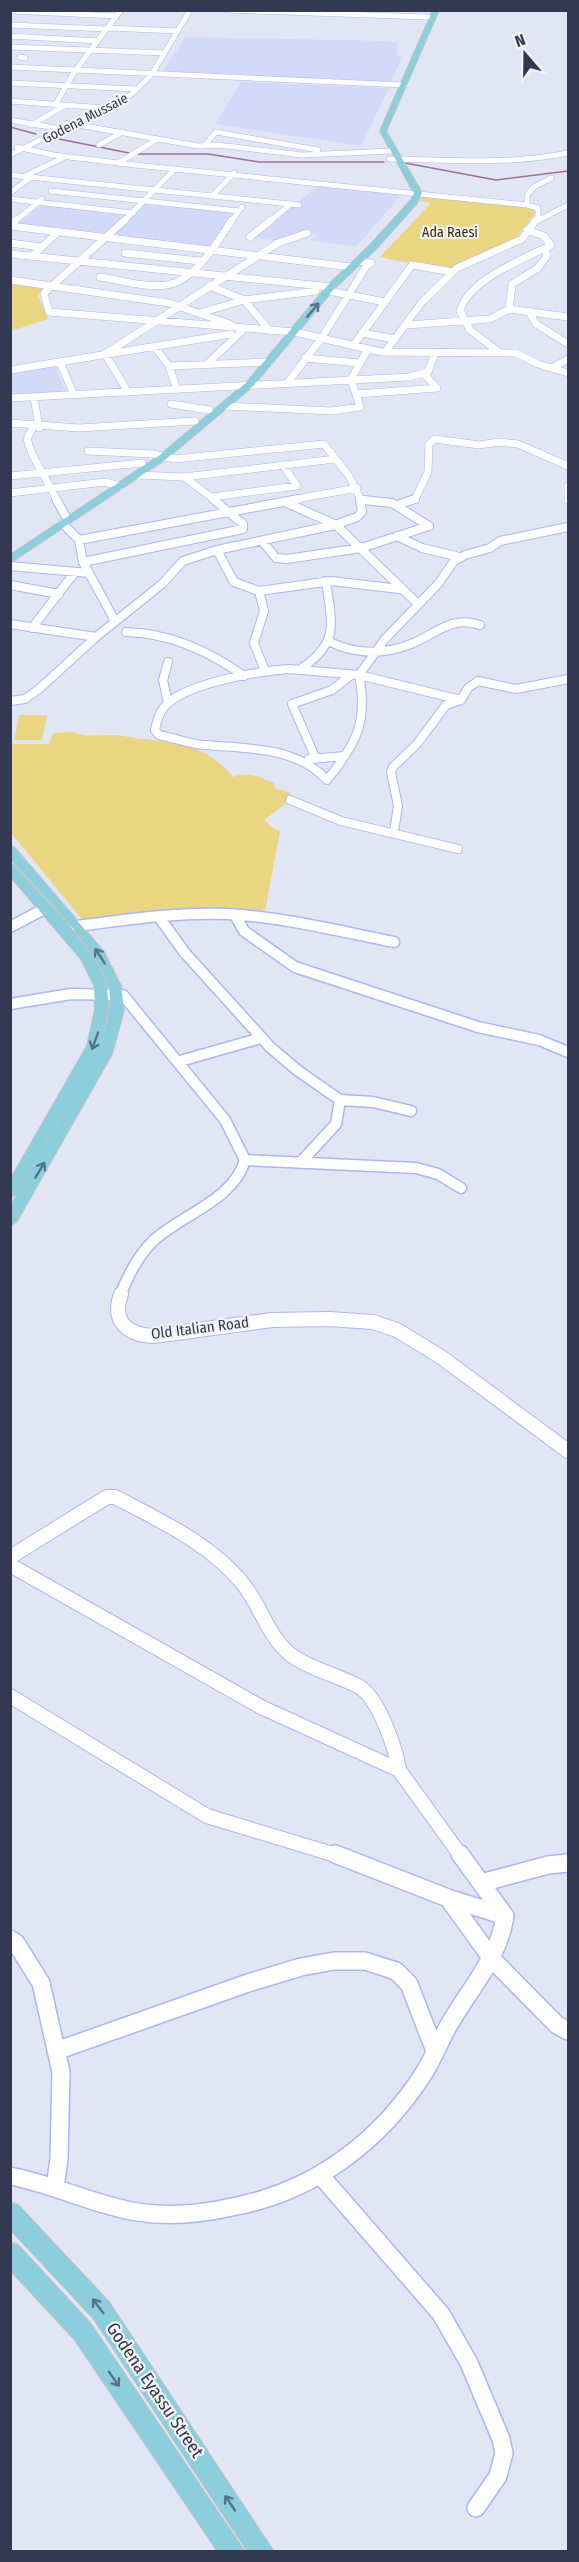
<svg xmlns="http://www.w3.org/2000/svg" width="579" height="2562" viewBox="0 0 579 2562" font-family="'Fira Sans Condensed',sans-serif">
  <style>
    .built { fill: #d3daf9 }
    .green { fill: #ead581 }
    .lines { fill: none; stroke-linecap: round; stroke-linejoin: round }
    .stream { stroke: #9e6f9c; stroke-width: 1.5 }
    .minor-far5-casing { stroke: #a9b6f9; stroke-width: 6 }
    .minor-far4-casing { stroke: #a9b6f9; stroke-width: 8 }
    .minor-far3-casing { stroke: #a9b6f9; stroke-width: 10 }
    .minor-far2-casing { stroke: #a9b6f9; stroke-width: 13 }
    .minor-far1-casing { stroke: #a9b6f9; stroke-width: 16 }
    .minor-casing { stroke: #a9b6f9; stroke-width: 20 }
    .major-casing { stroke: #c2c3cb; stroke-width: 2 }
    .minor-far5 { stroke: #fff; stroke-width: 5 }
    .minor-far4 { stroke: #fff; stroke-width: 7 }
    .minor-far3 { stroke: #fff; stroke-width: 8 }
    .minor-far2 { stroke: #fff; stroke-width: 10 }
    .minor-far1 { stroke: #fff; stroke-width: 14 }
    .minor { stroke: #fff; stroke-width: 17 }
    .major { fill: #8ccedc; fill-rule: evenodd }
    .oneway { stroke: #57748a }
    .labels { text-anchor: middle; stroke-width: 4.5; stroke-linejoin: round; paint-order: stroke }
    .far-street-label { font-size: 14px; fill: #333853; stroke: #f3f3f3 }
    .far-park-label { font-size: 14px; fill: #352c05; stroke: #f3f3f3 }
    .street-label { font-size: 15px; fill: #333853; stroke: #f3f3f3 }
    .near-street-label { font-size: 18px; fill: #333853; stroke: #f3f3f3 }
  </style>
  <rect width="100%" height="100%" fill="#e2e5f3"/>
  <path class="built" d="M186 37 385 41 397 43V55L402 57 391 82 162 71Z
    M241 82 389 88 361 146 215 124Z
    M321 184 403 193 356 247 310 240 318 235 306 232 278 241 253 237Z
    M148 202 234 211 208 247 110 236Z
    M41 205 127 214 106 233 18 224Z
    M55 365 66 393 11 395 10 373Z"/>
  <path class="green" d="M424 195 534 207 538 210 516 238 448 271 380 257 431 203 420 201Z
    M11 282 48 287 38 295 48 319 11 331Z
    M19 715H47L42 740H14Z
    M73 732C87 739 107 733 123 736 166 744 201 738 233 777 249 771 258 777 274 783L275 788 291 793 284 805 264 820 274 829 280 831 265 911 184 909 90 921 82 919 11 833 10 744H49L53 733Z"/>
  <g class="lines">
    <path class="stream" d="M10 127 36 134
      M54 138 129 153
      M136 154H208L259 162H384
      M405 163 496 180 568 171"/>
    <g class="minor-far5-casing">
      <path id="minor-far5" d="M227 10 428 17
        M10 11 117 16
        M10 25 107 29
        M108 28 178 31
        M10 36 98 41
        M10 47 165 53
        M20 57 25 58
        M10 67 404 85
        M10 83 137 89
        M10 101 105 108
        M55 105 75 71 121 10
        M10 120 55 128
        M67 123 198 146 218 145 302 155 392 151
        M31 125 64 106
        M99 145 119 134
        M204 146 216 132 318 150
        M17 147 53 155 135 165 527 205 538 208V218
        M10 155 132 94 152 74 190 10
        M389 159C449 160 509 165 568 153
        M118 163 156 140
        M10 175 299 205
        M25 176 65 157
        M51 191 239 211
        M10 193 31 177
        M213 195 234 173
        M10 199 133 213
        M527 205V195L534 187 551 178
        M14 222 42 199
        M123 222 175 169
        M231 222 242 207
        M269 222 291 204
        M535 222 568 205"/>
    </g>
    <g class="minor-far4-casing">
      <path id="minor-far4" d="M125 220 44 293 49 312 295 332 381 352 516 353 538 364 568 373
        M10 225 16 220
        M10 226 351 267
        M250 237 271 220
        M10 243 41 247
        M125 253 200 261
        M10 254 331 287
        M32 256 58 232
        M100 277C121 280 145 288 166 285 195 282 217 242 232 220
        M10 280 169 303 230 324
        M210 286 244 300 270 331
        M329 291 385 302
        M509 309 512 284 538 268 547 256 545 249
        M529 312 536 324 568 344
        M200 313 244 300 316 291
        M407 325 490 319 509 309 568 317
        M362 333 395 339
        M154 346 169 366 177 389
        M353 346 412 265 453 272
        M385 352 422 302 457 268 522 239 536 220
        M499 352 470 330 460 311C469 279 524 259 551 245L544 236 527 230
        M305 358 359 363
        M60 362 74 395
        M208 363 241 332
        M169 366 269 362
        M552 368 568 359
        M10 370 231 334
        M288 382 321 339 367 265 371 263 358 261
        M128 392 105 354 278 243 307 233
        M357 394 437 388 424 374
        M34 397 39 428
        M10 398 409 377 428 372 435 353
        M171 404 209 410
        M225 406 332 411 360 407 351 379 367 351
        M10 423 79 428 195 421
        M33 427 27 439 32 454 57 500
        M88 451 153 454 175 459 324 444 349 476 361 500
        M137 475 184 477 335 459
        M10 476 142 463
        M184 477 215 500
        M568 486V500
        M10 493 105 482 120 486
        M212 497 297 486 283 465
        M291 500 357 488
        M363 500H366
        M411 500 415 499 428 472 429 444 435 439 479 445 499 442 518 444 568 466"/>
    </g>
    <g class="minor-far3-casing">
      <path id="minor-far3" d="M56 499 65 515
        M285 502 336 525 417 603
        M397 505 415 499
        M63 524 79 540 83 562 115 621
        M397 536 422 548 456 556 455 560
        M79 540 299 499
        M263 542 276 558 287 559 361 548 429 526 392 503 363 500
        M217 550 234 582 259 591 264 611 254 643 265 671
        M83 562 243 529V524L213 499
        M10 566 89 573
        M10 585 59 594
        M259 591 332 581 399 589
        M10 624 96 637
        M32 628 75 572
        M126 632C170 633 209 651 244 676
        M330 642C357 655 383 655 411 644 436 634 452 615 480 625
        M168 662 163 680 168 703
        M290 669 359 675C368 722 357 743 327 780 296 746 247 749 205 745 190 744 174 738 159 735L155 730C157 721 159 712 166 705 187 683 259 671 290 669Z
        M299 670C340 643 332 625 326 581
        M359 675 461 700 446 705 417 744 393 767 391 772 398 806 394 832
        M359 675 385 639 438 584 454 561 465 555 490 548 500 541 568 527
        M461 700 468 688 478 681 516 689 568 679
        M10 701 25 699 39 689 96 637 162 584 183 561 217 550 335 525 357 517 362 512 360 499
        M309 759 345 756
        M316 759 292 704 332 690 351 675
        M290 800 341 821 458 849"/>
    </g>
    <g class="minor-far2-casing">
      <path id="minor-far2" d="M235 915 244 931 295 967 478 1027 539 1040 568 1052
        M159 917 185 953 270 1047 297 1070 340 1100 336 1124 300 1163
        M76 926C126 920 176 912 227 914 283 917 339 931 394 942
        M10 927 46 908
        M10 1004 71 994 123 995 225 1120 245 1160C234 1200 181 1215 153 1241 137 1257 128 1275 120 1296
        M180 1061 261 1038
        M340 1100 373 1102 411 1111
        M245 1160 416 1168 438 1174 461 1188"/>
    </g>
    <g class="minor-far1-casing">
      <path id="minor-far1" d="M121 1294C111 1322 128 1335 154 1336L272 1320 329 1319 373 1322 397 1330 441 1357 568 1451
        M10 1557 107 1497H115C159 1520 211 1544 243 1584 261 1606 268 1637 291 1655 310 1669 337 1675 358 1686 378 1696 396 1749 399 1770
        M10 1565 261 1707 399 1770 461 1856
        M10 1696 207 1816 339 1856"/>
    </g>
    <g class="minor-casing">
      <path id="minor" d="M335 1854 448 1898 505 1916
        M481 1883 548 1865 568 1863
        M448 1898 492 1959 557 2025 568 2031
        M10 1939 16 1943 41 1983 61 2072 59 2159 55 2188
        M56 2051 248 1983 301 1967 334 1961H365L396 1971 409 1984 435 2051
        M10 2176C53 2184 94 2205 137 2212 169 2217 201 2214 232 2207 313 2192 380 2142 424 2073 432 2060 438 2046 445 2032 466 1992 498 1962 505 1916L460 1854
        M321 2176 441 2314 469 2363 501 2439 504 2453 498 2476 476 2508"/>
    </g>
    <g class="major-casing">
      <path id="major" d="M433 10H439L386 131 422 193 417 203 376 249 334 289 253 386 166 459 10 563V555L160 455 247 382 328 285 370 245 411 200 414 193 380 131Z
        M10 847H14L104 952 121 986 124 1010 112 1054 17 1221 10 1226V1207L100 1047 17 1193 10 1198V1180L87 1046 95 1010 94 985 81 959 10 876V864L14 865C38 893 102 955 107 988 110 1007 105 1024 101 1043 106 1025 114 1004 108 985 95 945 39 891 10 858Z
        M10 2202 18 2205 109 2302 274 2552H248L93 2318 10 2229Z
        M10 2242 18 2245 91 2324 245 2552H218L75 2340 10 2270Z"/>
    </g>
    <use href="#minor-far5" class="minor-far5"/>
    <use href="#minor-far4" class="minor-far4"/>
    <use href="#minor-far3" class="minor-far3"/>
    <use href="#minor-far2" class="minor-far2"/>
    <use href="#minor-far1" class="minor-far1"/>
    <use href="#minor" class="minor"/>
    <use href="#major" class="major"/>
  </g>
  <defs><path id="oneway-shaft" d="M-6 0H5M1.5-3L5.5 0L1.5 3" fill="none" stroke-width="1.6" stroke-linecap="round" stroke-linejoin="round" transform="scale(1.5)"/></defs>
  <g class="oneway">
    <use href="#oneway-shaft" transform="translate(313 310) rotate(-50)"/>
    <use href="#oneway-shaft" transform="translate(100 956) rotate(-123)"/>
    <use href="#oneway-shaft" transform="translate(95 1041) rotate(110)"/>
    <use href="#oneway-shaft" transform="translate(40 1170) rotate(-59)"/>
    <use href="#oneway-shaft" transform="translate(98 2306) rotate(-127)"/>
    <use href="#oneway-shaft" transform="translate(114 2379) rotate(55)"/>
    <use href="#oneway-shaft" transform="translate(230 2503) rotate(-124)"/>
  </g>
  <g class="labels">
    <g class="far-street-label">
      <text transform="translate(85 118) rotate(-27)" y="5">Godena Mussaie</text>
    </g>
    <g class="far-park-label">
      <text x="450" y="237">Ada Raesi</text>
    </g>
    <g class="street-label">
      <text transform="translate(200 1328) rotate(-7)" y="5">Old Italian Road</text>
    </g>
    <g class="near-street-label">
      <text transform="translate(155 2390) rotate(56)" y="6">Godena Eyassu Street</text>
    </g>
  </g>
  <rect width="579" height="2562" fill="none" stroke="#333853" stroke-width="24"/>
  <g transform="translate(525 54) rotate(340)" stroke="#f3f3f3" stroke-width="4.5" paint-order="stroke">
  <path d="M0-4.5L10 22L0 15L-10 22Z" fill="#333853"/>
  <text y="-9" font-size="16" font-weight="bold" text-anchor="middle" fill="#333853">N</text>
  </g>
</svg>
